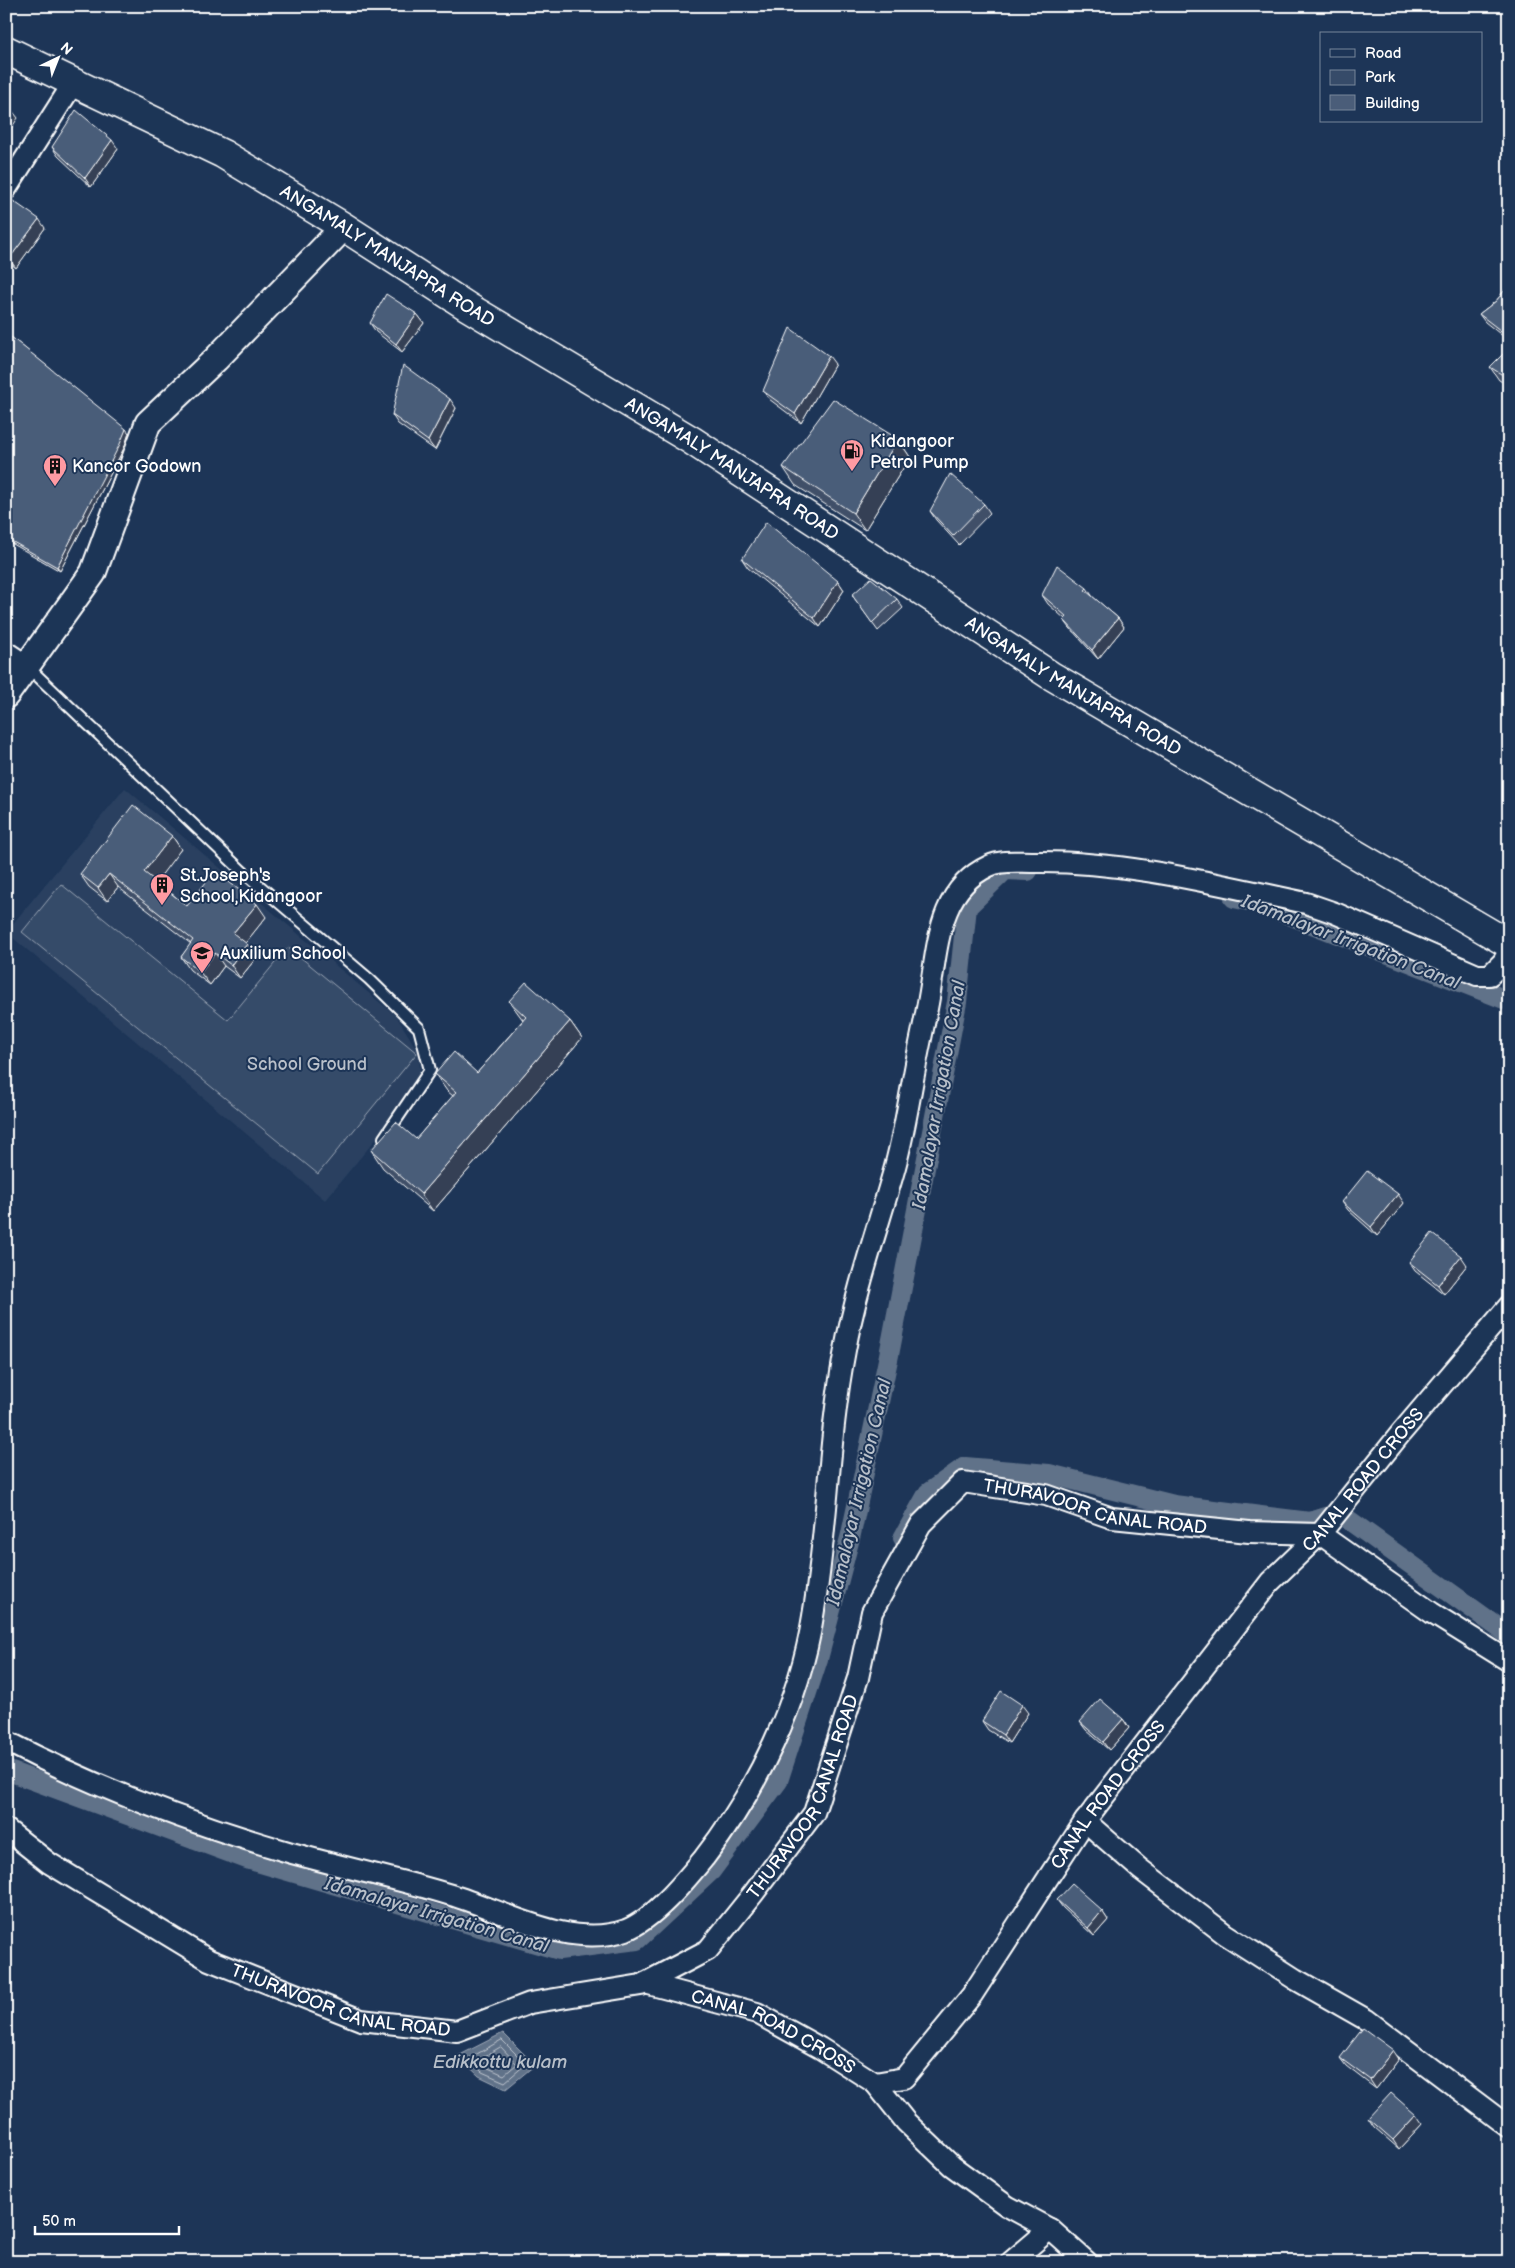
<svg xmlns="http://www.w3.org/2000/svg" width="1515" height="2268" viewBox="0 0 1515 2268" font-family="'Balsamiq Sans',sans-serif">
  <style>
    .built { fill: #2a4161 }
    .green { fill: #364b69; stroke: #9aa5b4 }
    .water { fill: #617289; stroke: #a0aab8 }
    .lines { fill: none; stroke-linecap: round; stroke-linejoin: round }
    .shore { stroke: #c0c7d0; stroke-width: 1 }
    .canal { stroke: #617289; stroke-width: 20 }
    .service-casing { stroke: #fff; stroke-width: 14 }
    .minor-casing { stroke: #fff; stroke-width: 24 }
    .tertiary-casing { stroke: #fff; stroke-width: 29 }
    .secondary-casing { stroke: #fff; stroke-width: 31 }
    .service { stroke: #1d3557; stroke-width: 10 }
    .minor { stroke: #1d3557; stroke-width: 20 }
    .tertiary { stroke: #1d3557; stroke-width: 25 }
    .secondary { stroke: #1d3557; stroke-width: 28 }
    .wall { fill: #405068; stroke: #fff }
    .shaded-wall { fill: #344155; stroke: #fff }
    .building { fill: #4a5d79; stroke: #fff }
    .labels { text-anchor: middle; stroke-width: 4; stroke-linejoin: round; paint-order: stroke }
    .street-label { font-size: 18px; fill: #fff; stroke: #1d3557 }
    .poi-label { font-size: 18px; fill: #fff; stroke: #1d3557; text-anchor: start }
    .park-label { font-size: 18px; fill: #b9c0ca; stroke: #1d3557 }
    .water-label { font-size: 19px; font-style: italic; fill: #b8c0ca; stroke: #1d3557 }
  </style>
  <rect width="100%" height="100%" fill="#1d3557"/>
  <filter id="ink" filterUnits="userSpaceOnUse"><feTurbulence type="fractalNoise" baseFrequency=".02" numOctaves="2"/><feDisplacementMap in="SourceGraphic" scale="10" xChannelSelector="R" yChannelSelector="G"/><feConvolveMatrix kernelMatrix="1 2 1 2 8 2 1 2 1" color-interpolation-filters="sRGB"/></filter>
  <g filter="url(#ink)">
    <path class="built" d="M125 788 397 1017 419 1053 421 1085 325 1200 6 932Z"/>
    <path class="green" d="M61 884 228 1020 288 947 417 1053 318 1174 22 932Z"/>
    <path class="water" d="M503 2033 535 2065 506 2089 479 2076 458 2056Z"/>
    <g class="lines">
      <path class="shore" d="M502 2040 526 2064 505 2082 482 2072 469 2059Z
        M501 2047 517 2064 504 2075 486 2067 479 2060Z"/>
      <path class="canal" d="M1234 898 1258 903 1509 1001
        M903 1538 928 1493 965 1467 1049 1474 1174 1505 1310 1522 1339 1513 1509 1635
        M6 1770 250 1860 559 1950 637 1940 711 1871 778 1781 818 1659 851 1534 889 1355 957 1002 967 907 1005 870 1028 871"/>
      <g class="service-casing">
        <path id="service" d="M27 666 242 871 369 979 419 1028 430 1070 384 1138"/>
      </g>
      <g class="minor-casing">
        <g id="minor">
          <path d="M6 189 74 82"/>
          <path d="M6 652 27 666"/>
          <path d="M6 1741C92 1786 193 1824 285 1851 340 1867 396 1878 451 1895 505 1911 570 1950 626 1930 654 1919 685 1881 704 1858 757 1790 800 1701 813 1616 828 1528 828 1438 845 1350 856 1290 876 1233 893 1174 903 1140 908 1105 915 1069 920 1041 927 1013 931 985 938 941 941 888 989 866 1001 860 1017 862 1031 862 1123 860 1216 884 1306 903L1335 913 1477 975H1490L1503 962 1509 951"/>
          <path d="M1085 1821 1140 1869 1225 1934 1295 1979 1367 2020 1509 2127"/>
          <path id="s1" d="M6 1829 49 1863 209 1960 361 2020 457 2031 530 2003 641 1985 708 1950 753 1894 814 1813 858 1678 872 1612 921 1524 963 1482 1046 1495 1112 1518 1249 1532 1320 1534 1432 1613 1509 1661"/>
          <path id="s2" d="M645 1983 757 2013 820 2048 875 2083 904 2078 972 1995 1085 1821 1270 1582 1320 1534 1401 1433 1509 1306"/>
          <path d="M875 2083 906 2122 952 2166 1007 2206 1050 2229 1087 2262"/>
          <path d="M1011 2262 1050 2229"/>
        </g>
      </g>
      <g class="tertiary-casing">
        <path id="tertiary" d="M6 695 93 573 148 423 216 359 344 227"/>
      </g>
      <g class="secondary-casing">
        <g id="secondary">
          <path id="s3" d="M6 50 223 154 344 227 468 307 691 440 1050 675 1509 944"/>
        </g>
      </g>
      <use href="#service" class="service"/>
      <use href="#minor" class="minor"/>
      <use href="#tertiary" class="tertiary"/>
      <use href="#secondary" class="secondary"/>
    </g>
    <path class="wall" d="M52 147 118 149 91 187 58 156Z
      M6 196 45 228 16 268 6 260Z
      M1509 285V341L1485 322 1479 314 1496 301Z
      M417 314 424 323 402 352 376 332 370 323Z
      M6 333 129 433 124 448 60 571 6 540Z
      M1509 348V386L1499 380 1490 367Z
      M835 364 801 423 769 399 763 391Z
      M456 408 435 450 398 424 392 415Z
      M898 439 910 457 865 530 795 485 783 467Z
      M984 504 990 513 959 545 936 520 930 511Z
      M742 559 838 581 844 590 820 627 748 568Z
      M1087 588 1093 597 1118 618 1124 627 1098 659 1070 628 1064 620 1065 619 1048 604 1042 595Z
      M852 595 897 599 903 608 878 631Z
      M172 836 181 849 156 881 187 906 266 917 245 943 247 944 257 957 240 978 224 966 210 985 190 970 181 957 191 944 118 887 107 901 89 887 80 874Z
      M509 1001 570 1021 582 1038 433 1211 383 1168 371 1150 416 1139 453 1096 447 1091 435 1074 477 1073 523 1020Z
      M1342 1202 1404 1203 1377 1236 1348 1210Z
      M1409 1262 1467 1265 1444 1294 1415 1271Z
      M1028 1713 1009 1743 988 1730 982 1721Z
      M1123 1719 1129 1728 1109 1750 1086 1730 1080 1722Z
      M1057 1900 1102 1911 1108 1920 1094 1936 1063 1908Z
      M1340 2058 1399 2059 1376 2089 1346 2066Z
      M1368 2118 1422 2124 1399 2149 1374 2127Z"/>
    <path class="shaded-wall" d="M11 109 18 118 6 136V118Z
      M112 140 118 149 91 187 85 178Z
      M39 219 45 228 16 268 9 259Z
      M417 314 424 323 402 352 396 344Z
      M829 356 835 364 801 423 795 414Z
      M450 399 456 408 435 450 428 441Z
      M126 429 129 433 124 448 60 571 57 567Z
      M898 439 910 457 865 530 853 513Z
      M838 581 844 590 820 627 814 618Z
      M1118 618 1124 627 1098 659 1092 650Z
      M172 836 181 849 154 885 144 872Z
      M109 874 118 887 107 901 98 888Z
      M257 904 266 917 243 946 233 933Z
      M247 944 257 957 240 978 231 965Z
      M215 953 224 966 210 985 200 972Z
      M570 1021 582 1038 433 1211 421 1194Z
      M1398 1194 1404 1203 1377 1236 1371 1227Z
      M1461 1256 1467 1265 1444 1294 1438 1285Z
      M1022 1705 1028 1713 1009 1743 1003 1735Z
      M1123 1719 1129 1728 1109 1750 1103 1742Z
      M1102 1911 1108 1920 1094 1936 1088 1928Z
      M1393 2050 1399 2059 1376 2089 1370 2080Z
      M1416 2115 1422 2124 1399 2149 1393 2140Z"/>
    <path class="building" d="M6 106 11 109 6 118Z
      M76 110 112 140 85 178 52 147Z
      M6 196 39 219 9 259 6 256Z
      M1509 285V337L1479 314 1496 301Z
      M386 294 417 314 396 344 370 323Z
      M790 328 829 356 795 414 763 391Z
      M6 333 126 429 120 444 57 567 6 538Z
      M1509 348V379L1490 367Z
      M403 365 450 399 428 441 392 415Z
      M833 399 898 439 853 513 783 467Z
      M950 474 984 504 953 536 930 511Z
      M766 522 838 581 814 618 742 559Z
      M1057 565 1087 588 1085 590 1118 618 1092 650 1064 620 1067 617 1042 595Z
      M871 578 897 599 872 623 852 595Z
      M133 805 172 836 144 872 187 906 215 871 257 904 233 933 247 944 231 965 215 953 200 972 181 957 193 940 109 874 98 888 80 874Z
      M526 982 570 1021 421 1194 371 1150 396 1122 416 1139 456 1092 435 1074 454 1052 477 1073 526 1017 509 1001Z
      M1367 1171 1398 1194 1371 1227 1342 1202Z
      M1432 1233 1461 1256 1438 1285 1409 1262Z
      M1001 1691 1022 1705 1003 1735 982 1721Z
      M1100 1699 1123 1719 1103 1742 1080 1722Z
      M1072 1884 1102 1911 1088 1928 1057 1900Z
      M1363 2028 1393 2050 1370 2080 1340 2058Z
      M1391 2093 1416 2115 1393 2140 1368 2118Z"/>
  </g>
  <defs>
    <g id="fuel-pin" transform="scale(1.25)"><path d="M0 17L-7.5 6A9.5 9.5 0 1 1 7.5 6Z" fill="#ff9aa2" stroke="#1d3557"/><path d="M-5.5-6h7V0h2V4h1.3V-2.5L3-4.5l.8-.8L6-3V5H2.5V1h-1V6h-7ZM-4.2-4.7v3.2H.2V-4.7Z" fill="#111"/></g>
    <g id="building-pin" transform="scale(1.25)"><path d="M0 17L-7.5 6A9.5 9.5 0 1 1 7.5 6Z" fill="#ff9aa2" stroke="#1d3557"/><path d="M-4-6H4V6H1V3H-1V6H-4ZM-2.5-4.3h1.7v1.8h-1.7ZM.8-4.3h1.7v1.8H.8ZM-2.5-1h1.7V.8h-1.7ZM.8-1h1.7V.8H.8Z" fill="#111"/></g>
    <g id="school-pin" transform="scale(1.25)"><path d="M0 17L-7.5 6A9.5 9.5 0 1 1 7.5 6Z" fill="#ff9aa2" stroke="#1d3557"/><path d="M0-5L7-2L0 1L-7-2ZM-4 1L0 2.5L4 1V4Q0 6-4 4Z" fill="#111"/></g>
  </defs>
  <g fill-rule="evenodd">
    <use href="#fuel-pin" x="852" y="451"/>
    <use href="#building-pin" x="55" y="466"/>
    <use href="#building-pin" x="162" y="885"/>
    <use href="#school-pin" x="202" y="953"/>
  </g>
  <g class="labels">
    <g class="street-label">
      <text dy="6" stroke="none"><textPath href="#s3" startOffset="434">ANGAMALY MANJAPRA ROAD</textPath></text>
      <text dy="6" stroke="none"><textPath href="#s3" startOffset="839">ANGAMALY MANJAPRA ROAD</textPath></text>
      <text dy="6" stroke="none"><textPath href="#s3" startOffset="1244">ANGAMALY MANJAPRA ROAD</textPath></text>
      <text dy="6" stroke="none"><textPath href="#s2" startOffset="1038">CANAL ROAD CROSS</textPath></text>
      <text dy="6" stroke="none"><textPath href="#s1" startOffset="1446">THURAVOOR CANAL ROAD</textPath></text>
      <text dy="6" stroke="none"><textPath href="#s1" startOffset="951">THURAVOOR CANAL ROAD</textPath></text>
      <text dy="6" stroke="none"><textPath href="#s2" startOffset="632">CANAL ROAD CROSS</textPath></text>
      <text dy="6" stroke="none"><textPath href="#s1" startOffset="381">THURAVOOR CANAL ROAD</textPath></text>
      <text dy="6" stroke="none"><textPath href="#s2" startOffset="138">CANAL ROAD CROSS</textPath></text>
    </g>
    <g class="poi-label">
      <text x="870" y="447">Kidangoor<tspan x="870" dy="21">Petrol Pump</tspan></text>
      <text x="72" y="472">Kancor Godown</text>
      <text x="180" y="881">St.Joseph's<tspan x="180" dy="21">School,Kidangoor</tspan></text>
      <text x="220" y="959">Auxilium School</text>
    </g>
    <g class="park-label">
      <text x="307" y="1070">School Ground</text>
    </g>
    <g class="water-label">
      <text transform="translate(1351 941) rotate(21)" y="7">Idamalayar Irrigation Canal</text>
      <text transform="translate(938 1095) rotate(-80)" y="7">Idamalayar Irrigation Canal</text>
      <text transform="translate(858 1492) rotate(-77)" y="7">Idamalayar Irrigation Canal</text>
      <text transform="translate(437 1914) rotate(16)" y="7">Idamalayar Irrigation Canal</text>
      <text x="500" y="2068">Edikkottu kulam</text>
    </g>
  </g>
  <rect width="1515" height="2268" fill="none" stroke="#1d3557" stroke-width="25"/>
  <rect x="12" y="12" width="1490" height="2243" fill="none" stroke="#fff" stroke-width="2" filter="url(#ink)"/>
  <rect x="1320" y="32" width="162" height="90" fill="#1d3557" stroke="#77869a"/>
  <rect x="1330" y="49" width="25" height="8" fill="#1d3557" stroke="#77869a"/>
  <text x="1365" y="58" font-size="15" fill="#ffffff">Road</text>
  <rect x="1330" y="70" width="25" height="15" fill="#364b69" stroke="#77869a"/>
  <text x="1365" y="82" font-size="15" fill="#ffffff">Park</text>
  <rect x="1330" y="95" width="25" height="15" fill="#4a5d79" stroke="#77869a"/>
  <text x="1365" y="108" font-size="15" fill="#ffffff">Building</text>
  <g transform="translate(58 58) rotate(43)" stroke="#1d3557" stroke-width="4" paint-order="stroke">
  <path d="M0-4L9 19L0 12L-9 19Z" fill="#ffffff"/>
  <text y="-8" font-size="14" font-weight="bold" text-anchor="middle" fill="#ffffff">N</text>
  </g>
  <path d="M35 2226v8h144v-8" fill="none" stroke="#ffffff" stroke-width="2.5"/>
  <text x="42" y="2226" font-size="15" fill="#ffffff" stroke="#1d3557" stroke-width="4" paint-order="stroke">50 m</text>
</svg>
